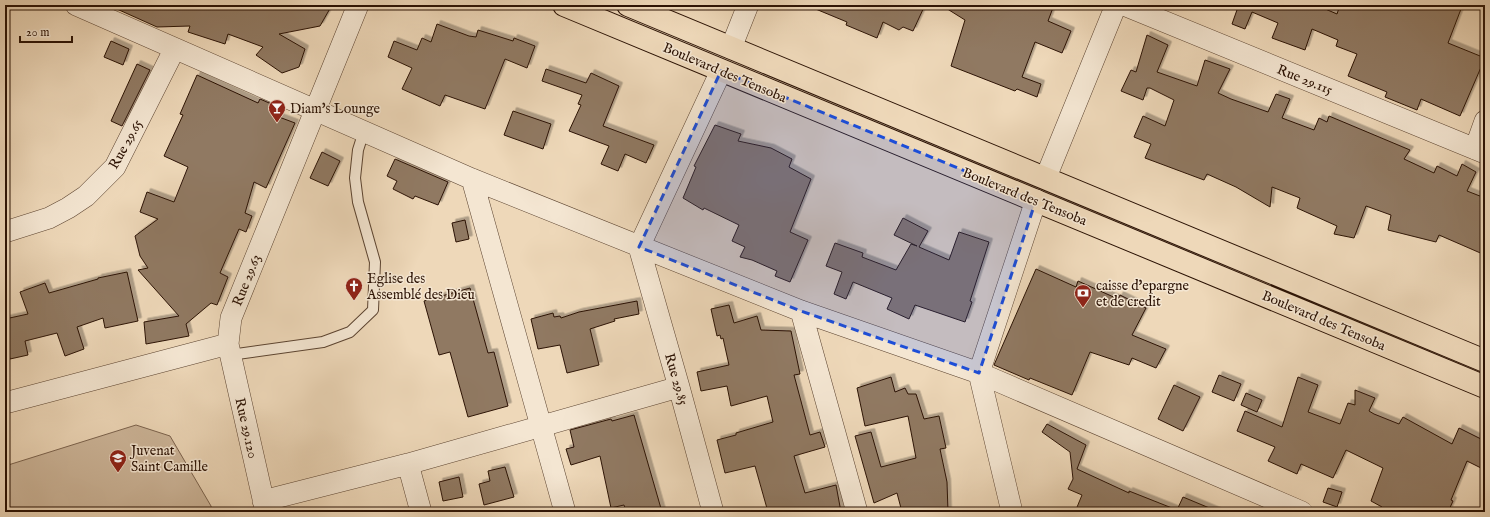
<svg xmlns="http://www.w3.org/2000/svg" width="1490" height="517" viewBox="0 0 1490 517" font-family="'IM FELL English',serif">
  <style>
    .green { fill: #cdb69a; stroke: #7c644f }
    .building { fill: #907962; stroke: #2b1204; filter: url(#shadow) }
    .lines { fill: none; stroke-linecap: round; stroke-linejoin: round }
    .lane-casing { stroke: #5c4431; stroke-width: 12 }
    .street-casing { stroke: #5c4431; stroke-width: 22 }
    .primary-casing { stroke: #2b1204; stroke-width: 24 }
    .lane { stroke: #f4e6d2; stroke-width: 10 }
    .street { stroke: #f4e6d2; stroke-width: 21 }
    .primary { stroke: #eed8b9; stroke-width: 22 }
    .marked { fill: #1d4ed8; fill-opacity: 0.2; stroke: #1d4ed8; stroke-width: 3; stroke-dasharray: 8 5; stroke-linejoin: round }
    .labels { text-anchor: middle; stroke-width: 3; stroke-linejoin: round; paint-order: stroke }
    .street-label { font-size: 14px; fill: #2b1204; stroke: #f4e6d2 }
    .poi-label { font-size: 14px; fill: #2b1204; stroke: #f4e6d2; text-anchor: start }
  </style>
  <defs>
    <filter id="shadow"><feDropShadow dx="3.5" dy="-3.5" stdDeviation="0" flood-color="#0004"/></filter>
  </defs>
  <rect width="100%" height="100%" fill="#eed8b9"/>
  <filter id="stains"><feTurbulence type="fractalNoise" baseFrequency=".005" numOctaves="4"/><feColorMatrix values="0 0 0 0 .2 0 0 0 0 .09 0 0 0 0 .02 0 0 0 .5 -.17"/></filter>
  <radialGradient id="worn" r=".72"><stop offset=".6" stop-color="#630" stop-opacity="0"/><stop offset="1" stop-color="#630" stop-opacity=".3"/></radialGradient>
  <path class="green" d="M136 425 170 436 211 506 212 512H5V466Z"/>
  <path class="building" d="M108 5H332L320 26 279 34 305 49 299 67 282 73 256 55 263 47 228 34 225 44 188 32 190 26 157 27Z
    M806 5H925L913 31 903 27 899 30 883 22 877 38 846 25 847 22Z
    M941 5H1054L1048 21 1071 31 1062 53 1035 42 1022 77 1041 84 1037 97 1017 89 1015 91 951 66 965 20Z
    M1235 5H1316L1337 14 1340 5H1451L1461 9 1448 43 1485 58 1460 116 1421 99 1417 110 1385 97 1387 92 1348 76 1357 54 1336 46 1338 40 1312 29 1305 50 1272 38 1278 23 1252 12 1245 29 1232 24 1238 7Z
    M437 24 469 36 476 37 478 30 513 41 514 38 535 46 527 68 505 59 485 109 445 95 440 106 402 89 412 68 388 57 394 41 417 50 422 38 431 42Z
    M1147 35 1168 45 1157 72 1197 86 1205 60 1230 69 1218 93 1231 99 1268 112 1276 94 1290 99 1282 118 1314 130 1319 118 1327 122 1329 116 1410 150 1404 159 1434 173 1437 166 1457 176 1462 164 1476 172 1467 191 1485 198V255L1439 235 1436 242 1388 230 1391 215 1366 206 1354 238 1334 234 1337 226 1297 208 1300 198 1272 187 1270 207 1236 187 1207 174 1204 180 1145 158 1151 144 1134 137 1143 116 1165 126 1174 100 1150 88H1147L1143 100 1121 91 1131 70 1136 72Z
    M111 41 129 49 123 65 104 57Z
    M137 64 150 70 122 126 111 121Z
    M546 69 586 83 591 73 619 86 603 126 654 145 646 163 625 154 618 171 601 164 609 146 569 131 581 105 578 104 582 95 542 81Z
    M197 75 258 103 260 99 283 109 279 117 295 123 266 188 254 182 245 213 252 216 246 232 239 229 220 273 228 277 217 305 211 303 186 324 189 336 146 344 144 322 179 316 138 270 148 268 140 256 135 236 158 219 140 212 147 192 174 202 188 167 164 156 183 115 180 114Z
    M513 111 551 124 543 149 504 135Z
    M715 125 741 134 738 141 771 148 792 159 789 167 811 179 790 232 808 240 790 282 775 276 777 271 752 260 740 257 745 247 732 241 739 225 704 208 703 210 683 198 696 167 694 166Z
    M322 152 340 161 328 186 310 178Z
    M395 159 448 182 438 205 415 196 413 199 393 189 397 181 387 176Z
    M903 218 928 231 919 247 949 260 959 232 989 242 970 301 972 302 965 322 915 305 909 319 887 309 892 298 853 282 846 299 834 294 842 272 826 266 835 243 863 253 862 257 896 270 911 244 917 246 894 235Z
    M465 220 469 239 456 242 452 223Z
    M1036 269 1076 287 1078 281 1118 299 1120 295 1146 308 1132 335 1166 349 1156 368 1132 358 1129 365 1090 352 1072 395 1030 378 1029 380 994 365Z
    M127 272 138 321 105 328 103 318 77 327 84 349 65 356 57 333 25 341 28 355 10 359 5 337V319L28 314 20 292 45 283 49 293 98 279V278Z
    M470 288 488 353 494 352 508 406 468 417 450 352 439 355 424 301Z
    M637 301 639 314 614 319 615 321 590 329 599 365 567 373 560 345 538 349 531 319 553 313 554 317 560 316 561 318 579 312Z
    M729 305 734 323 757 316 761 330 791 331 800 374 794 375 810 435 820 432 825 447 794 456 805 493 836 485 841 512H768L755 466 725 473 717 440 736 435V433L773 422 767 396 731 406 727 386 701 391 697 372 729 365 723 338 721 339 720 335 717 336 711 309Z
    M1219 375 1241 384 1234 401 1212 392Z
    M891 377 895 392 905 388 908 394H916L924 419 939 416 946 448 940 449 947 482 948 512H902L897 493 874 503 855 436 871 432 881 467 916 458 908 416 865 426 857 388Z
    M1298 377 1318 385 1308 412 1340 424 1348 403 1355 405V390L1375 398 1369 411 1374 414 1399 424 1403 417 1452 444 1459 428 1485 441V470L1467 461 1451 500 1453 501 1448 512H1380L1382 507 1371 501 1383 468 1346 450 1333 478 1301 464 1297 474 1268 461 1275 447 1237 431 1245 411 1282 427Z
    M1174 385 1200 397 1183 431 1158 419Z
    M1246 393 1262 400 1257 412 1241 405Z
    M634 415 662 512H626L624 505 611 508 600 456 571 465 566 449 574 447 570 430 611 419 612 421Z
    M1047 424 1086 445 1077 469 1129 493V491L1177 510 1183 497 1219 512H1075L1082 495 1068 489 1073 479 1070 452 1042 432Z
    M505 467 514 497 484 505 479 484 490 481 488 471Z
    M459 477 463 497 443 501 439 482Z
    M1328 488 1342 492 1337 507 1323 502Z"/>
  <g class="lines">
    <g class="lane-casing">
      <path id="lane" d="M230 355 323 342 350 332 373 310 375 262 358 202 355 178 358 150 364 131"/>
    </g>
    <g class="street-casing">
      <path id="street" d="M76 5 472 179 801 311 979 373 1302 512
        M1124 5 1485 153
        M731 48 748 5
        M1475 149 1485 121
        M1046 177 1116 5
        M472 179 565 512
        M5 232 49 218 68 208 86 196 115 167 174 50
        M801 311 857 512
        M5 403 228 344
        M408 464 421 512
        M263 501 408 464 679 387
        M266 512 228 344 231 318 358 5
        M713 512 679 387 639 247 721 71
        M1012 512 979 373 1036 200"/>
    </g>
    <g class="primary-casing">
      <path id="primary" d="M564 5 1485 387
        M628 5 1485 361"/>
    </g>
    <use href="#lane" class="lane"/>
    <use href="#street" class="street"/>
    <use href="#primary" class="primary"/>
  </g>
  <path class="marked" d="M721 71 1036 200 979 373 801 311 639 247Z"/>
  <defs>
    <g id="bar-pin" transform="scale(0.9)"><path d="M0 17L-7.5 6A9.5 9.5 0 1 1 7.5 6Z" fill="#8f2418" stroke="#f4e6d2"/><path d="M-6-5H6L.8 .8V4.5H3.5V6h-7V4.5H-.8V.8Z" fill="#fff"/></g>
    <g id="church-pin" transform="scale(0.9)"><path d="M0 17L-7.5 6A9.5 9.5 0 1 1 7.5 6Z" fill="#8f2418" stroke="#f4e6d2"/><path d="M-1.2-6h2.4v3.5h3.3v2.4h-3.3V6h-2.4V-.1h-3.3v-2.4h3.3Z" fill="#fff"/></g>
    <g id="bank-pin" transform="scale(0.9)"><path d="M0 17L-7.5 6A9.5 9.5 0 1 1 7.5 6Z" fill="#8f2418" stroke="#f4e6d2"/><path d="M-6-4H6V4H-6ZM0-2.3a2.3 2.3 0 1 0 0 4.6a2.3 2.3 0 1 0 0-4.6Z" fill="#fff"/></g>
    <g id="school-pin" transform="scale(0.9)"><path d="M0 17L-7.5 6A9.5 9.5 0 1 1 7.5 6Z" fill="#8f2418" stroke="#f4e6d2"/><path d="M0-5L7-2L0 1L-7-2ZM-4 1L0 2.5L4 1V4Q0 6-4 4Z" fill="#fff"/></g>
  </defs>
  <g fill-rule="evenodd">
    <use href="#bar-pin" x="277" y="108"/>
    <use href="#church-pin" x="354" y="286"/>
    <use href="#bank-pin" x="1083" y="293"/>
    <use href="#school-pin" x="118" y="458"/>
  </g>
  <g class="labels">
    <g class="street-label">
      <text transform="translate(725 72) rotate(23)" y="5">Boulevard des Tensoba</text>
      <text transform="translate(1305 79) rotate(22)" y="5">Rue 29.115</text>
      <text transform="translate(125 144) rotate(-61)" y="5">Rue 29.65</text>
      <text transform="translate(1025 196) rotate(22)" y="5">Boulevard des Tensoba</text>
      <text transform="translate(246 280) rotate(-68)" y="5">Rue 29.63</text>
      <text transform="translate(1324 320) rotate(23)" y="5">Boulevard des Tensoba</text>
      <text transform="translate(677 379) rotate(74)" y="5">Rue 29.85</text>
      <text transform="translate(247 428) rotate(77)" y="5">Rue 29.120</text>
    </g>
    <g class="poi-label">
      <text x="290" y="113">Diam's Lounge</text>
      <text x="367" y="283">Eglise des<tspan x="367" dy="16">Assemblé des Dieu</tspan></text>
      <text x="1096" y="290">caisse d'epargne<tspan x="1096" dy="16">et de credit</tspan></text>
      <text x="131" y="455">Juvenat<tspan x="131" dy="16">Saint Camille</tspan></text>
    </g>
  </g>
  <rect width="1490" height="517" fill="none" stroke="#eed8b9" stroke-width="20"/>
  <rect x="6" y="6" width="1478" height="505" fill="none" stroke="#2b1204" stroke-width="2"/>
  <rect x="10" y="10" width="1470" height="497" fill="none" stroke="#2b1204"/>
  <path d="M20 36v6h52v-6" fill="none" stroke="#2b1204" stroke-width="2"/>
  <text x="26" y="36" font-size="12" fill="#2b1204" stroke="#f4e6d2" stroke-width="3" paint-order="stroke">20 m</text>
  <rect width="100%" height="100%" filter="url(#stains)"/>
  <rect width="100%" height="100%" fill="url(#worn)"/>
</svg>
